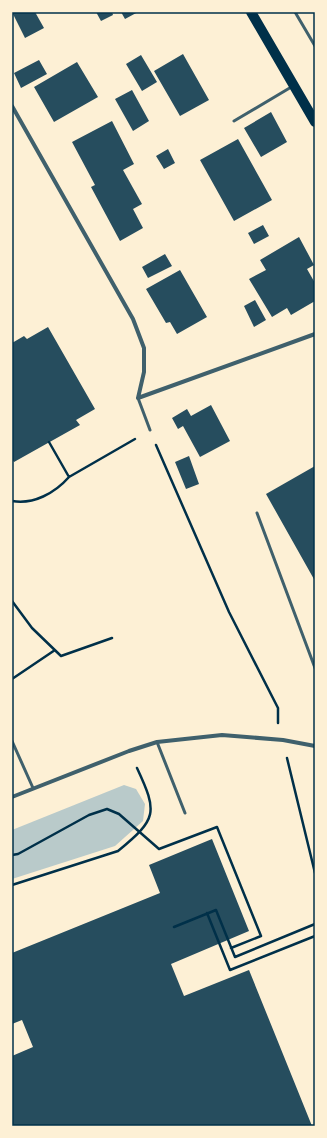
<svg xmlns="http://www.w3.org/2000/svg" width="327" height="1138" viewBox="0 0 327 1138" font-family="Inter,sans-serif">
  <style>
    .green { fill: #b9caca }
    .building { fill: #264d5e }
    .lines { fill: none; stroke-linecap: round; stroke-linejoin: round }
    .path { stroke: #003049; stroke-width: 2.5 }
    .service { stroke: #3f606c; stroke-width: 3 }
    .minor { stroke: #3f606c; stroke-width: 4 }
    .primary { stroke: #003049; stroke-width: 10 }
    .neatline { fill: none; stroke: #003049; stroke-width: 1.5 }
  </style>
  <rect width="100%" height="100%" fill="#fdf0d5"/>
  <path class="green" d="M124 785 136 789 145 804 143 821 115 846 12 879V830Z"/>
  <path class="building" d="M12 12H35L44 28 25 38Z
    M96 12H112L113 15 101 21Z
    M121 12H138L125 19Z
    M183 54 209 100 180 116 154 71Z
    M141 55 157 82 142 91 126 64Z
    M39 60 47 74 21 88 14 73Z
    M77 62 98 97 54 122 34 87Z
    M132 90 149 121 133 131 115 99Z
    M271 112 287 142 261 157 244 128Z
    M112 121 134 164 123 170 142 204 133 209 143 228 120 241 91 187 95 185 72 142Z
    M238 139 272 200 234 221 200 160Z
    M168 149 175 163 164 169 156 156Z
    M263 225 269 236 254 244 248 233Z
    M299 237 314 265 307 269 315 283V301L291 315 287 308 272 317 249 279 266 270 260 260Z
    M165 254 172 266 148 278 142 267Z
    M180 270 207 317 177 334 170 322 166 323 146 289Z
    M255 300 266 320 254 327 244 306Z
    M48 327 95 409 76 420 80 425 14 462 12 459V343L24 336 27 339Z
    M211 405 230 441 200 457 183 426 178 429 172 418 187 409 191 416Z
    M189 456 199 484 186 489 175 462Z
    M315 466V581L266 494Z
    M212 839 249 931 171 964 184 996 249 970 312 1126H12V1056L33 1047 22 1020 12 1024V953L160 893 149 865Z"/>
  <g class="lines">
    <path class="path" d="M49 442 69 477
      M156 445 229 612 278 708V723
      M12 501C33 505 55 493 69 477L135 439
      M12 601 32 628 61 656 112 638
      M12 679 55 650
      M287 758 315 873
      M12 855 18 854 89 815 107 809 119 814 159 849 217 827 261 936 231 948
      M12 885 118 851C157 819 158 813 137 768
      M207 913 230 970 315 936
      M174 927 216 910 235 957 315 924"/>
    <path class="service" d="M295 12 315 46
      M234 121 293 86
      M138 398 150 430
      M257 513 315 668
      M12 741 33 788
      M157 742 185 813"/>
    <path class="minor" d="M12 106 133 319 144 348V372L138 398
      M138 398 315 334
      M12 797 129 751 157 742 222 735 283 740 315 746"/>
    <path class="primary" d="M251 12 315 122"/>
  </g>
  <rect width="327" height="1138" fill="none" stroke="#fdf0d5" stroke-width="26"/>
  <rect x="13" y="13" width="301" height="1112" class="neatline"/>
</svg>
